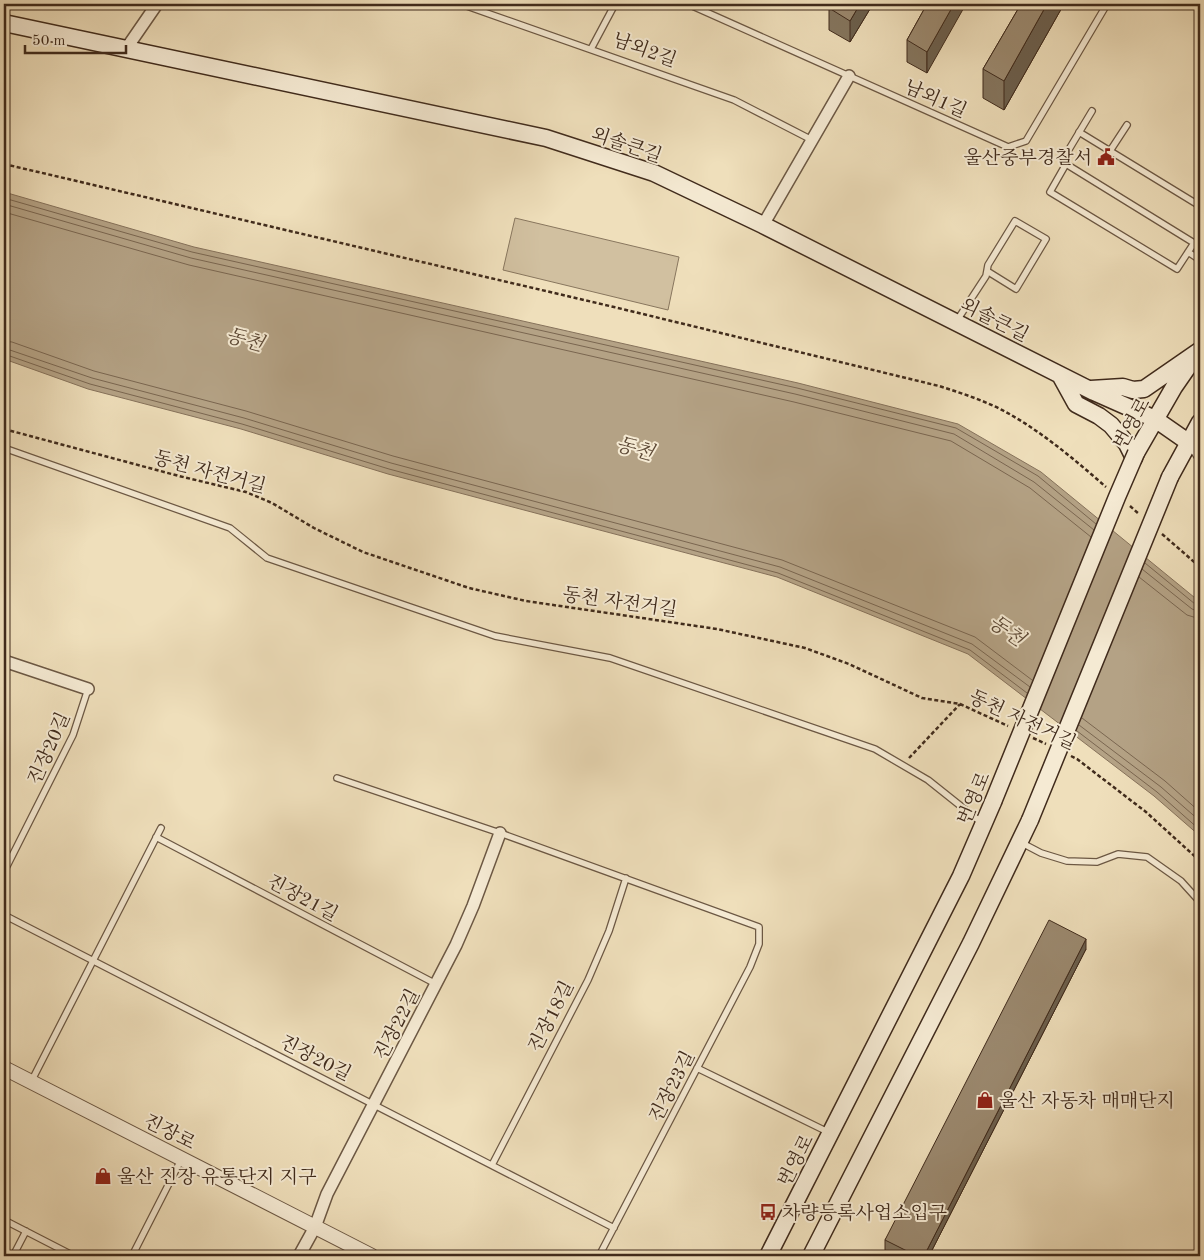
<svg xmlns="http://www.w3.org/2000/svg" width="1204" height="1260" viewBox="0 0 1204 1260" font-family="'Old Standard TT','Noto Serif KR',serif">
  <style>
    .green { fill: #d1c0a0; stroke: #88765e }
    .water { fill: #b4a285; stroke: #86725b }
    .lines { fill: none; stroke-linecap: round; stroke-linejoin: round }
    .shore { stroke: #7a6650; stroke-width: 1 }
    .service-casing { stroke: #6c5844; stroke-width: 8 }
    .minor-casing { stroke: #6c5844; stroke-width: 14 }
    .tertiary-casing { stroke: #6c5844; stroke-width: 16 }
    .secondary-casing { stroke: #402b1c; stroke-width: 19 }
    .path { stroke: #402b1c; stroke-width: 2.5; stroke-dasharray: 4 2.5; stroke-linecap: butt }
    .service { stroke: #f5ead3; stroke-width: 5.5 }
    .minor { stroke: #f5ead3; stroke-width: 11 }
    .tertiary { stroke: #f5ead3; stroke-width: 14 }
    .secondary { stroke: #f5ead3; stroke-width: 16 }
    .secondary-bridge-casing { stroke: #402b1c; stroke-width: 19; stroke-linecap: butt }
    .secondary-bridge { stroke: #f5ead3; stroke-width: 16 }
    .wall { fill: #85765f; stroke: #402b1c }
    .shaded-wall { fill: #6c604e; stroke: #402b1c }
    .building { fill: #9b896f; stroke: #402b1c }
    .labels { text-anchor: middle; stroke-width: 4; stroke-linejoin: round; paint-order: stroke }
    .street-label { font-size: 19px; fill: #402b1c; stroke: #f5ead3 }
    .poi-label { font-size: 19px; fill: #402b1c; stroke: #f5ead3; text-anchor: start }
    .water-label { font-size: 20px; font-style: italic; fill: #5d4936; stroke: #f5ead3 }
  </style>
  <rect width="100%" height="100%" fill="#efdfbb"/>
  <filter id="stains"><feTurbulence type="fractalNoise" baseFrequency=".004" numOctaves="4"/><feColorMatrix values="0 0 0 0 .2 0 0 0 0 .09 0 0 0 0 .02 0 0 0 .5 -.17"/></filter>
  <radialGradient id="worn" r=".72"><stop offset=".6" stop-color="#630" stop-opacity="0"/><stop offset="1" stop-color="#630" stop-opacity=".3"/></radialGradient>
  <path class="green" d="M515 218 679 257 668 310 503 270Z"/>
  <path class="water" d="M4 192 194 247 798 383 958 424 1041 472 1200 602V836L1154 796 968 654 777 577 388 474 241 429 88 389 4 359Z"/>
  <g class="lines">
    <path class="shore" d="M4 198 192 252 797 388 956 428 1038 476 1096 524
      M4 204 191 258 795 394 954 434 1034 482 1094 530
      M4 212 189 265 794 402 951 441 1030 488 1091 537
      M4 341 12 342 94 371 246 411 393 456 782 560 975 637 1032 680
      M4 348 92 378 244 418 391 463 780 567 972 644 1030 687
      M4 354 90 384 242 424 389 469 778 573 970 650 1027 693
      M1145 563 1195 604 1200 605
      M1142 569 1192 609 1200 612
      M1139 577 1187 615 1200 619
      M1082 718 1165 781 1200 812
      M1079 725 1161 787 1200 821
      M1077 731 1157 792 1200 830"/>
    <g class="service-casing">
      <path id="service" d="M461 4 734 100 812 140
        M688 4 1008 147 1026 141 1107 4
        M591 49 615 4
        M1079 132 1200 206
        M1110 151 1127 125
        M1066 164 1194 243 1177 269 1050 192 1066 164 1065 156 1092 111
        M1188 252 1200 260
        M956 322 986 276 988 265 1015 221 1046 239 1016 289 987 271
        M1189 444 1200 461
        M4 448 230 528 267 558 495 636 610 658 875 749 928 780 982 823
        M337 778 500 833 759 927V944L750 967 599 1256
        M156 837 436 984
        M1020 842 1041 853 1067 861 1097 862 1118 854 1147 857 1181 881 1200 902
        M4 872 73 735 88 689
        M4 915 614 1228
        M697 1068 830 1133
        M31 1082 161 828
        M492 1165 588 980 609 931 626 878
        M4 1220 74 1256
        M13 1256 26 1231
        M132 1256 182 1158"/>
    </g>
    <g class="minor-casing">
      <path id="minor" d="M126 49 157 4
        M763 225 849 76
        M4 661 88 689
        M299 1256 315 1227 327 1194 456 945 473 906 500 833"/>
    </g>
    <g class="tertiary-casing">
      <path id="tertiary" d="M4 1068 372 1256"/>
    </g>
    <g class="secondary-casing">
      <path id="secondary" d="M4 23 546 138 654 173 763 225 1094 392 1155 419 1188 442
        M1060 375 1076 404 1099 416 1111 425 1127 444 1134 458
        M1091 389 1123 387 1133 390 1144 389 1199 351
        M1136 453 1174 387 1192 361
        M1170 477 1200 422
        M768 1256 961 876 993 802
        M811 1256 971 943 1030 820"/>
    </g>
    <path class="path" d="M4 164 614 307 939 386C961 393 983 400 1004 411 1041 431 1074 459 1106 487
      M4 429 179 476 246 492 272 503 314 528 363 552 469 588 526 601 717 629 805 648 849 664 922 698 960 704 1008 726
      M1130 506 1139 514
      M1162 534 1200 567
      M1033 738 1046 744
      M1071 756 1077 759 1146 812 1200 861
      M909 758 960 704"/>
    <use href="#service" class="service"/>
    <use href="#minor" class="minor"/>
    <use href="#tertiary" class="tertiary"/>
    <use href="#secondary" class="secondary"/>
    <g class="secondary-bridge-casing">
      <path id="secondary-bridge" d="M993 802 1117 497 1136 453
        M1030 820 1170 477"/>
    </g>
    <use href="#secondary-bridge" class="secondary-bridge"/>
  </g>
  <path class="wall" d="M761 4H774L771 9Z
    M832 4H873L850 42 829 30V8Z
    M927 4V73L907 62V40Z
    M1021 4H1064L1004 110 983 98V69Z
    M1086 949 929 1256H897L885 1250V1240Z"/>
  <path class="shaded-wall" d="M771 4H774L771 9Z
    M860 4H873L850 42V21Z
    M954 4H966L927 73V52Z
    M1047 4H1064L1004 110V81Z
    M1086 939V949L929 1256H924Z"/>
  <path class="building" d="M832 4H860L850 21 829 8Z
    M927 4H954L927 52 907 40Z
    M1021 4H1047L1004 81 983 69Z
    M1049 920 1086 939 924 1256H917L885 1240Z
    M871 1253 878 1256H869Z"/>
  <defs>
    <g id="civic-bare" transform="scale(1.35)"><path d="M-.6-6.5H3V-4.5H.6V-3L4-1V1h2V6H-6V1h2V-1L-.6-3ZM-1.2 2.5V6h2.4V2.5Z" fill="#8f2418" stroke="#f5ead3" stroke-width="2.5" paint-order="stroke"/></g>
    <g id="shop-bare" transform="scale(1.35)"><path d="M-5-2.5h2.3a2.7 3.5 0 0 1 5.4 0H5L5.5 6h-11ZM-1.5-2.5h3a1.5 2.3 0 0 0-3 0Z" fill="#8f2418" stroke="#f5ead3" stroke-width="2.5" paint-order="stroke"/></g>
    <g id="bus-bare" transform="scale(1.35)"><path d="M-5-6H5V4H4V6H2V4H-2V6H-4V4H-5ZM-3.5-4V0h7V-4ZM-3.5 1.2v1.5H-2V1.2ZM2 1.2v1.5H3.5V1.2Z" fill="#8f2418" stroke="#f5ead3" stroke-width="2.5" paint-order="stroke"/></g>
  </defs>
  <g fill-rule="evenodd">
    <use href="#civic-bare" x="1106" y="157"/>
    <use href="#shop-bare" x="985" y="1100"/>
    <use href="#shop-bare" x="103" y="1176"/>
    <use href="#bus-bare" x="768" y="1212"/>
  </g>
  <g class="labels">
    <g class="street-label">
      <text transform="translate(645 49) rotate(20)" y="7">남외2길</text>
      <text transform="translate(936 98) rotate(24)" y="7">남외1길</text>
      <text transform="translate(627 144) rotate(19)" y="7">외솔큰길</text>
      <text transform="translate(995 319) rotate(27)" y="7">외솔큰길</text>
      <text transform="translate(1131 423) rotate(-61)" y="7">번영로</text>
      <text transform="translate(210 471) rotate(15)" y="7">동천 자전거길</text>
      <text transform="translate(620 601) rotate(8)" y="7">동천 자전거길</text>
      <text transform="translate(1023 719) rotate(25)" y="7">동천 자전거길</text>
      <text transform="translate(48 748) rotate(-66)" y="7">진장20길</text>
      <text transform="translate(973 798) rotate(-67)" y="7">번영로</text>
      <text transform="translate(303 897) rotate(28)" y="7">진장21길</text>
      <text transform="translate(550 1016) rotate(-63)" y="7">진장18길</text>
      <text transform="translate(396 1024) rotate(-63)" y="7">진장22길</text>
      <text transform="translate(316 1057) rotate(27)" y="7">진장20길</text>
      <text transform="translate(671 1086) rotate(-63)" y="7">진장23길</text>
      <text transform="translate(170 1131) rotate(27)" y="7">진장로</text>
      <text transform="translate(795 1160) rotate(-63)" y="7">번영로</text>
    </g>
    <g class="poi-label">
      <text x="1092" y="164" text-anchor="end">울산중부경찰서</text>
      <text x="999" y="1107">울산 자동차 매매단지</text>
      <text x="117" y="1183">울산 진장 유통단지 지구</text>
      <text x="782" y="1219">차량등록사업소입구</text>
    </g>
    <g class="water-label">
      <text transform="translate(245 339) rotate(16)" y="7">동천</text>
      <text transform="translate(635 448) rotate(16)" y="7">동천</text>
      <text transform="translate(1007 630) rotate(35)" y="7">동천</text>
    </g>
  </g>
  <rect width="1204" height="1260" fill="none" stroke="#efdfbb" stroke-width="20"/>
  <rect x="5" y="5" width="1194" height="1250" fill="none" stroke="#402b1c" stroke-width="2.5"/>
  <rect x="10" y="10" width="1184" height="1240" fill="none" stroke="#402b1c"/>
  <path d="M25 45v8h101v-8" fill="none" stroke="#402b1c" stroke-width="2.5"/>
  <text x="32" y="45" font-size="15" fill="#402b1c" stroke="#f5ead3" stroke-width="4" paint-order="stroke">50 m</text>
  <rect width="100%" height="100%" filter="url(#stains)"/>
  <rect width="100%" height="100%" fill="url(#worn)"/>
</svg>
